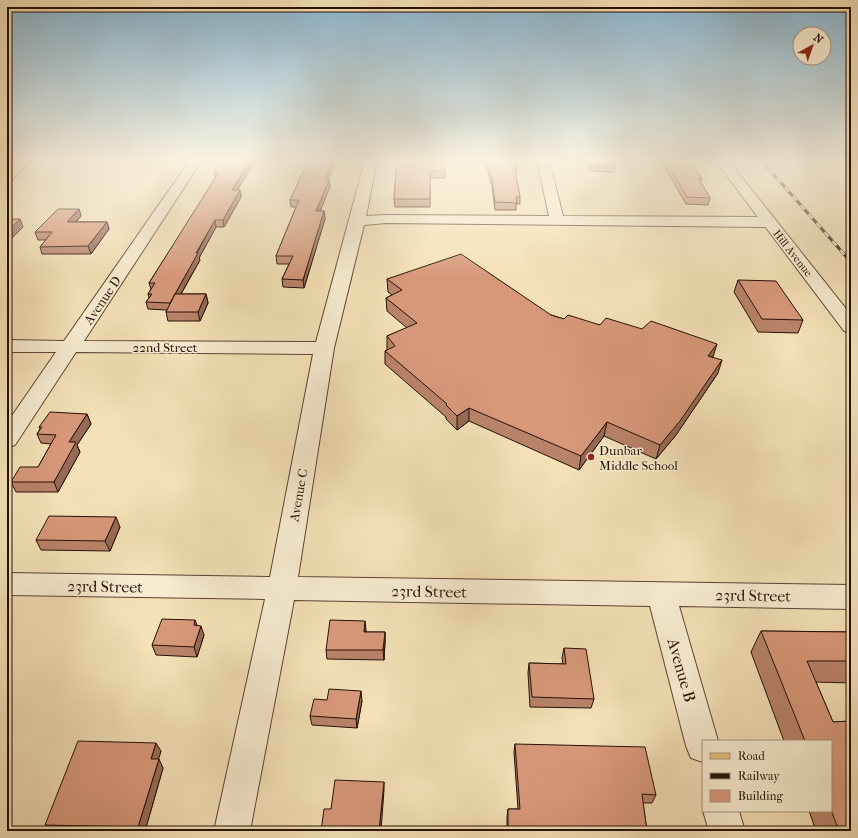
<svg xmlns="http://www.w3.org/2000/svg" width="858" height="838" viewBox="0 0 858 838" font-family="'IM FELL French Canon',serif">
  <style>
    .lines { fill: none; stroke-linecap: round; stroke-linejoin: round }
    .minor-casing { stroke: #5a4432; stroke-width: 2 }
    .tertiary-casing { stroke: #5a4432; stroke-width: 2 }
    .primary-casing { stroke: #260f06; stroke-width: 2 }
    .minor { fill: #f8ecd0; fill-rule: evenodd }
    .tertiary { fill: #f8ecd0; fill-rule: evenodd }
    .primary { fill: #eac07c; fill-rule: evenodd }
    .rail-casing { stroke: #260f06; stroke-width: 3 }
    .rail { stroke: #f8ecd0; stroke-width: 2; stroke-dasharray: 6; stroke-linecap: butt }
    .wall { fill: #b98369; stroke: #260f06 }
    .shaded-wall { fill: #966a55; stroke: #260f06 }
    .building { fill: #d7987a; stroke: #260f06 }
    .poi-dot { fill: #8f2418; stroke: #f8ecd0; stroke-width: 1.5 }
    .labels { text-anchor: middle; stroke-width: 3; stroke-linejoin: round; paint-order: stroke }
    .far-street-label { font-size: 11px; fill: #260f06; stroke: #f8ecd0 }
    .street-label { font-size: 13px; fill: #260f06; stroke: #f8ecd0 }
    .poi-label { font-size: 13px; fill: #260f06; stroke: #f8ecd0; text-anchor: start }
    .near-street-label { font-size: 16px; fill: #260f06; stroke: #f8ecd0 }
  </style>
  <rect width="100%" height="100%" fill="#f4e1b7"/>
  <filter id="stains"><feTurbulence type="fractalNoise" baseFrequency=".005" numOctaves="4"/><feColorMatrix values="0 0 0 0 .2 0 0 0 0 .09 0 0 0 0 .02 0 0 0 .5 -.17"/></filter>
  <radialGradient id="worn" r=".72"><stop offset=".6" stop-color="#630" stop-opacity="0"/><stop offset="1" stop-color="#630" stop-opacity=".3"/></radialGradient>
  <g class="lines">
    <g class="minor-casing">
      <path id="minor" d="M190 160H202L84 341 316 342 365 160H377L366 216 386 215 549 216 537 160H549L563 216 769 217 774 219 777 222 774 225 769 227 386 223 364 225 334 348 298 577 851 585V609L679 606 718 741H703V762L691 758 686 746 650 606 294 600 250 831H214L265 599 7 595V573L270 577 313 354 76 352 15 445 7 448V423L56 352H7V340L64 341Z
        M703 811H739L745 831H709Z"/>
    </g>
    <g class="tertiary-casing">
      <path id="tertiary" d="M715 160H728L851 315V333L844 331Z"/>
    </g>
    <g class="primary-casing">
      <path id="primary" d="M18 160H32L12 180 7 181V170Z"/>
    </g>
    <use href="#minor" class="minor"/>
    <use href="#tertiary" class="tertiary"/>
    <use href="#primary" class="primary"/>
    <g class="rail-casing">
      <path id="rail" d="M761 160 851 262"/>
    </g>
    <use href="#rail" class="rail"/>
  </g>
  <path class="wall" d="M222 160H256L237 190H240L241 197 232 213 224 227H216L199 258 200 260 181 294H206L208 303 200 321H168L166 312 167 310 148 309 146 302 149 298 148 294 151 289 149 283 215 179 214 172Z
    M309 160H333L334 166 328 180H329L330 187 320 211H324L325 219 304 288 283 287 282 279 289 264H277L276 256 296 207H291L290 200Z
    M397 160 445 171V178H430V207H395L394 199Z
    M484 160H516L517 165V172H515L520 197V204H516V210H495L492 186Z
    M586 160H613L615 166 614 172 590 171Z
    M665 160H690L702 179 701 183 710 198 708 205 686 204 664 166Z
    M79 209 81 216 76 222H107L109 229 91 254H42L40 247 46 240H38L35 232Z
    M387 279 551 315 564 319 600 325 713 357 718 373 676 435 656 459 604 436 579 470 469 421 457 430 446 419V417L385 364V351L387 350V336L407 328 387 311 386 298 392 295 388 292Z
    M738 280 803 320 798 333 758 332 734 292Z
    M87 414 91 424 77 445 80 452 58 492H16L11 482 38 467 51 444 41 443 37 434 40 429 39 427Z
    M120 527 110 551 41 550 36 540Z
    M197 625 204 635 197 657 156 655 152 645Z
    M366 630V632H385V642L384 660 327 659 326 650Z
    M761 631 851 632V683L816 682 833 722 851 721V831H816L809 811H831V741H784L751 652Z
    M564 648 594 699 591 708 530 707 528 673 529 663 563 664 562 658Z
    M327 700 362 701 357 728 312 725 310 716Z
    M515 744 656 795 652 803H643L647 831H507V817L508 809H518L514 752Z
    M161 751 158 759 163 768 145 831H50L45 825Z"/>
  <path class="shaded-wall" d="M251 160H256L233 197 232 190Z
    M333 160 334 166 326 187 325 180Z
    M329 180 330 187 317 218 316 211Z
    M240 190 241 197 224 227 223 220Z
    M79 209 81 216 69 229 67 222Z
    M324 211 325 219 304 288 303 280Z
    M20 219 23 227 7 243V232Z
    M215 220 216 227 199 258 200 260 172 310 170 303Z
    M107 222 109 229 91 254 88 246Z
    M206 294 208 303 200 321 198 312Z
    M717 344 713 357 708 356Z
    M722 360 718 373 676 435 656 459 660 445Z
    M469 408V421L457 430V416Z
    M87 414 91 424 77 445 80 452 58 492 54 482 69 442Z
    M607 422 604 436 579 470 581 456Z
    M116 517 120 527 110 551 105 541Z
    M195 620 199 630 194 625Z
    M365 621 366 630 365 642 364 632Z
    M201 626 204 635 197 657 194 647Z
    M385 632V642L384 660 383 650Z
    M361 691 362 701 357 728 356 719Z
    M156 743 161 751 156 768 151 759Z
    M159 759 163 768 145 831H141L138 827Z
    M384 782V790L381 831H379Z"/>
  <path class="building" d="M222 160H251L232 190H240L223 220H215L196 253H198L170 303 146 302 152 294H148L155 283H149L219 172H214Z
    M309 160H333L325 180H329L316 211H324L303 280 282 279 293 256H276L299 200H290Z
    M397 160H444L445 171H430V199H394Z
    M486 160H516L517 165H514L520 197H516L517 203 495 202 492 179Z
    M588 160H613L615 166H590Z
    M665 160H690L702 179 698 178 710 198 687 197Z
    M58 209H79L67 222H107L88 246 40 247 52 232H35Z
    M7 219H20L7 232Z
    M461 254 551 315 564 319 568 315 600 325 606 318 642 329 651 321 717 344 708 356 722 360 680 421 660 445 607 422 581 456 469 408 457 416 446 405 447 404 385 351 395 346 387 336 417 323 386 298 402 290 387 279Z
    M738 280 776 281 803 320 762 319Z
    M175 294H206L198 312H166Z
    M50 412 87 414 69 442H76L54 482H11L20 467H38L56 435 37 434 42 427H39Z
    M49 516 116 517 105 541 36 540Z
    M162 619 195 620 194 625 201 626 194 647 152 645Z
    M330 620 365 621 364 632H385L383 650H326Z
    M761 631 851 632V661H807L833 722 851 721V831H839L831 810V741H805Z
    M564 648 586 649 594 699 532 697 529 663 566 664Z
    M329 689 361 691 356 719 310 716 314 699 327 700Z
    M78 741 156 743 151 759H159L138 827 45 825Z
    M515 744 645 747 656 795 642 794 647 831H508V809H520Z
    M335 780 384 782 379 831H321L324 809H331Z"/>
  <linearGradient id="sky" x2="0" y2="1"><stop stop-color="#89b7d3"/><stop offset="0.58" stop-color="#faf2df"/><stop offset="1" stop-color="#faf2df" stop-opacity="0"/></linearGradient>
  <rect width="858" height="277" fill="url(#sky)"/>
  <circle class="poi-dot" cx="591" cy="457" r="4"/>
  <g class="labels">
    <g class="far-street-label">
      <text transform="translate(793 253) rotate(52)" y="4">Hill Avenue</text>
    </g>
    <g class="street-label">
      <text transform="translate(102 300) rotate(-56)" y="5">Avenue D</text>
      <text x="165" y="352">22nd Street</text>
      <text transform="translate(298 495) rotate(-80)" y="5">Avenue C</text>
    </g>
    <g class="poi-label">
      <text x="599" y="455">Dunbar<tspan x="599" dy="15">Middle School</tspan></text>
    </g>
    <g class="near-street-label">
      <text transform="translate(105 586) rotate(1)" y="6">23rd Street</text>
      <text transform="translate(429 591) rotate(1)" y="6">23rd Street</text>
      <text transform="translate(753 595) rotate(1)" y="6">23rd Street</text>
      <text transform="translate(682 670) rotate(74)" y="6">Avenue B</text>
    </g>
  </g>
  <rect width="858" height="838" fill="none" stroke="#f4e1b7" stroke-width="24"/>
  <rect x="8" y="8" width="842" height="822" fill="none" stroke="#260f06" stroke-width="2"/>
  <rect x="12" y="12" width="834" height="814" fill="none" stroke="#260f06"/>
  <rect x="702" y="740" width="130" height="72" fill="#f8ecd0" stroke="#a4947f"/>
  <rect x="710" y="753" width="20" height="6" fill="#eac07c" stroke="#a4947f"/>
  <text x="738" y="760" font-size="12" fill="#260f06">Road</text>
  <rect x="710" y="773" width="20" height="6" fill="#260f06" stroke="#a4947f"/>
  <text x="738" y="780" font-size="12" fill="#260f06">Railway</text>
  <rect x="710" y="790" width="20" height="12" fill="#d7987a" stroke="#a4947f"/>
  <text x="738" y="800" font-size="12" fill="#260f06">Building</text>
  <g transform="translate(812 46) rotate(40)"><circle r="19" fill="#f8ecd0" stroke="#a4947f"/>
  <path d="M0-3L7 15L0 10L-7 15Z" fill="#8f2418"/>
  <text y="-6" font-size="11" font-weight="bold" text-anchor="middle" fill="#260f06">N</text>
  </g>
  <rect width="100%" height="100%" filter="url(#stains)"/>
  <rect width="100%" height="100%" fill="url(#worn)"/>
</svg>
